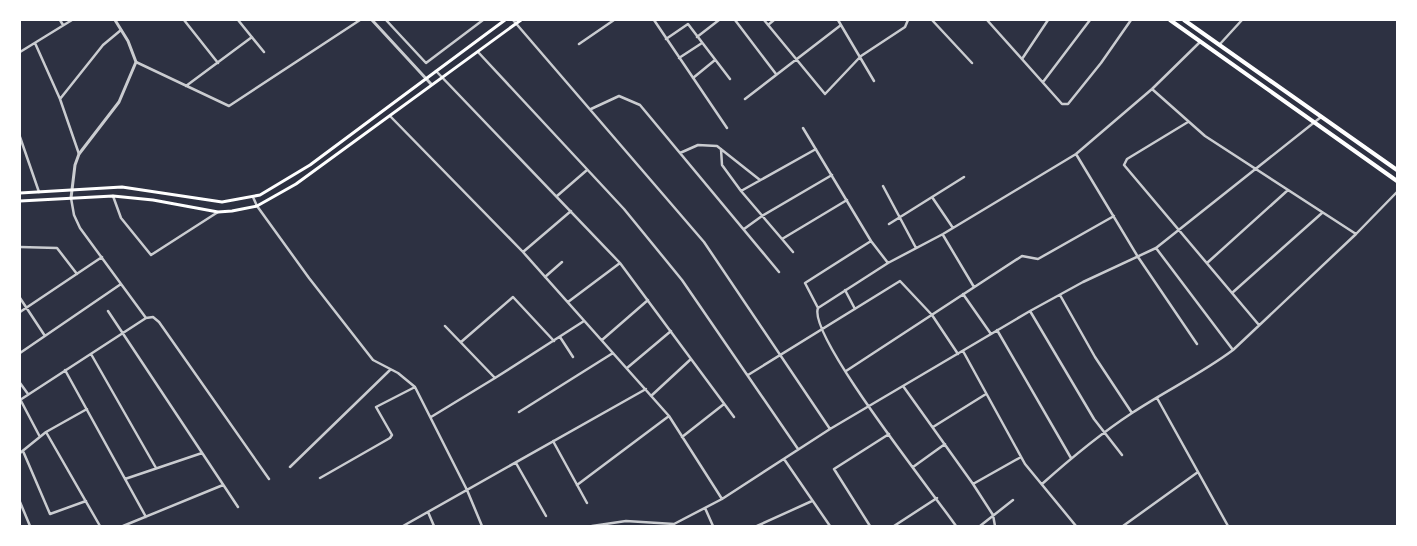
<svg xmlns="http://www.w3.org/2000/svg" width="1417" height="546" viewBox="0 0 1417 546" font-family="Jost,sans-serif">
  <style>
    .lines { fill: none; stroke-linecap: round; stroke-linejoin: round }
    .minor { stroke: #caccd0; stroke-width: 2.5 }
    .tertiary { stroke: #caccd0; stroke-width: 3 }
    .secondary { stroke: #fff; stroke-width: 3 }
    .primary { stroke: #fff; stroke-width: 4 }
  </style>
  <rect width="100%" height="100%" fill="#2d3142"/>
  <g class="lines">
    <path class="minor" d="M60 20 63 25
      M184 20 218 63
      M238 20 264 52
      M386 20 426 63 483 20
      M513 20 704 242 830 429
      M654 20 727 128
      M735 20 776 74
      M764 20 825 94 861 56 905 27 908 20
      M838 20 874 81
      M932 20 972 63
      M987 20 1062 104H1068L1101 63 1131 20
      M768 25 774 20
      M697 37 719 20
      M666 39 688 24 730 79
      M35 43 60 99 79 154
      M579 44 614 20
      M1220 44 1242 20
      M20 52 72 20
      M478 52 624 209 682 280 798 449
      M679 58 702 43
      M1022 59 1048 20
      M136 62 229 106 360 20
      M436 71 620 263 734 417
      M693 78 715 60
      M1043 82 1090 20
      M186 86 252 37
      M1152 89 1205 136 1356 234
      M60 99 103 45 121 30
      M745 99 841 25
      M591 109 619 96 640 105 779 272
      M390 116 523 252 669 416 722 499
      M1188 122 1127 159 1124 165 1259 325
      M803 128 871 241 888 263
      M20 137 39 192
      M721 149 722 165 741 191
      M816 149 741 191 782 239 847 200
      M680 153 698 145 717 146 760 180
      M1076 154 1138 257 1197 344
      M883 186 916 248
      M113 196 121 218 151 255 218 212
      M557 196 587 170
      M253 197 257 206 309 278 373 360 398 373 415 387 467 490 482 526
      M932 197 953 228
      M71 198 74 215 80 228 146 318
      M889 224 964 177
      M744 229 762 216 832 175
      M943 235 974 287
      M782 239 793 252
      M20 247 57 248 77 274
      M1156 248 1233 350
      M523 252 571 211
      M1207 263 1288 190
      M545 277 562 262
      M845 290 855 309
      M1232 293 1322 213
      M963 294 991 334
      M1060 295 1095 357 1132 413
      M20 298 45 336
      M568 302 620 263
      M818 308 805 283 871 241
      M108 311 238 507
      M1030 311 1094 419 1122 455
      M20 312 102 257
      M445 326 495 378 584 321
      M997 330 1071 458
      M560 337 573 357
      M602 340 648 300
      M461 342 513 297 554 341
      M963 351 1025 464 1076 526
      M20 353 121 284
      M91 354 156 468
      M627 368 671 331
      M65 370 146 517
      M846 371 1022 256 1038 259 1114 216
      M748 375 900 281 932 315 958 354
      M20 383 28 394
      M903 386 973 484 993 515 995 526
      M651 396 691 359
      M1157 398 1228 526
      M20 399 40 437
      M20 400 146 318 153 317 159 322 269 479
      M519 412 613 353
      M431 417 495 378
      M933 427 986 394
      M46 432 100 526
      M682 437 724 404
      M553 441 587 503
      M23 451 50 514 86 501
      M20 453 46 432 87 409
      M784 459 830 526
      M516 463 546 516
      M290 467 390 370
      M913 467 945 444
      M320 478 390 438 392 435 376 407 415 387
      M125 479 202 453
      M973 484 1021 457
      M1042 484C1070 459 1100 434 1132 413 1165 391 1201 374 1233 350L1356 234 1397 192
      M577 485 669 416
      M20 502 30 526
      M705 508 713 526
      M428 512 434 526
      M123 526 223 485
      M403 526 646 389
      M592 526 626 521 674 524 722 499 830 429 1030 311 1083 282 1156 248 1321 117
      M757 526 812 501
      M870 526 834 469 889 434
      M894 526 937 498
      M956 526C934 494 807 335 818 308L888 263 943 234 1076 154 1152 89 1200 42
      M980 526 1013 500
      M1123 526 1198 472"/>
    <path class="tertiary" d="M372 20 431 84
      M71 198 75 165 79 154 119 102 136 62 128 41 115 20"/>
    <path class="secondary" d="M20 193 122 187 222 202 260 195 310 165 505 20
      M20 201 113 196 153 200 218 212 232 211 257 206 296 184 521 20"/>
    <path class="primary" d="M1170 20 1397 181
      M1184 20 1397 170"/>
  </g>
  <rect width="1417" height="546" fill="none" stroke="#ffffff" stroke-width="42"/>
</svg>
